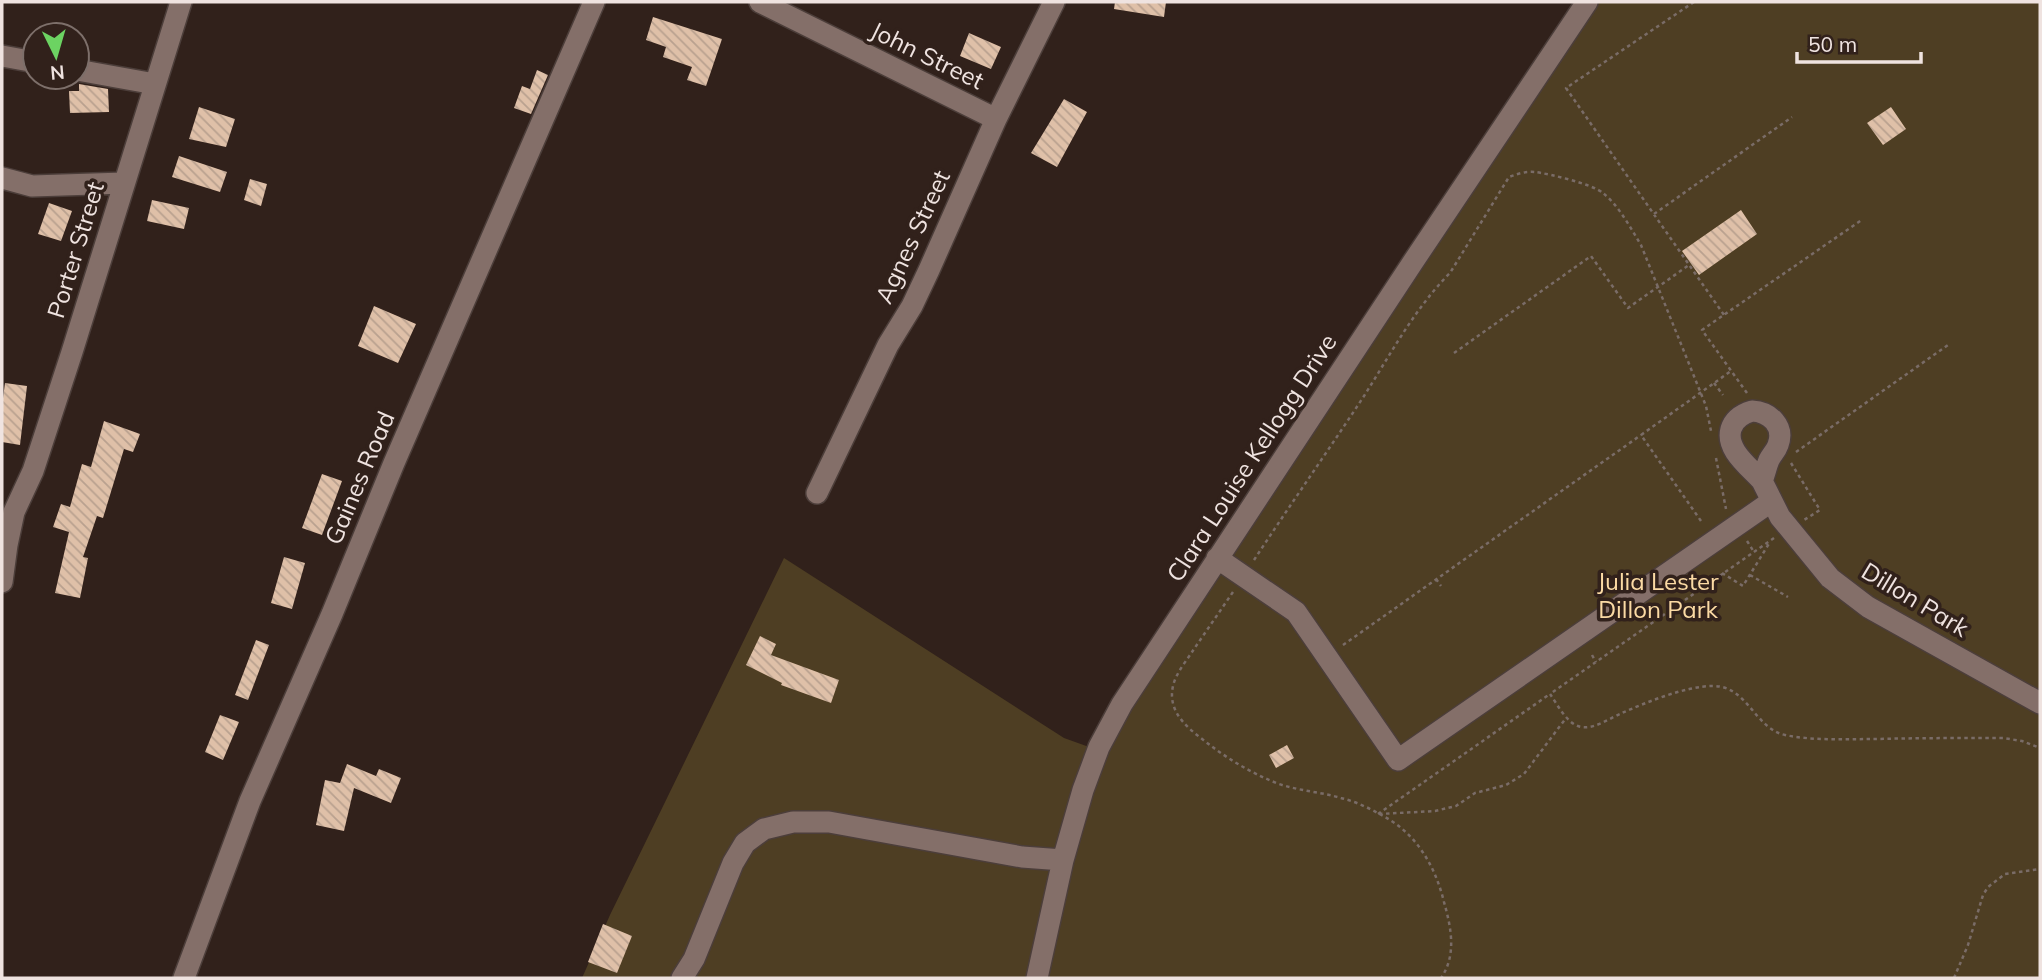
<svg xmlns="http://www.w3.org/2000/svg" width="2042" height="980" viewBox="0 0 2042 980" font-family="Mulish,sans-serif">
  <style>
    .green { fill: #4e3e23 }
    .building { fill: url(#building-back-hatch) }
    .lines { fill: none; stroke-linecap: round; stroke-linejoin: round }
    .minor-casing { stroke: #4c3e3a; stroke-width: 24 }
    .path { stroke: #7a6c67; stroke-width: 2.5; stroke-dasharray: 3.5 3.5; stroke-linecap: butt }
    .minor { stroke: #846f69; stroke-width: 21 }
    .labels { text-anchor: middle; stroke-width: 7; stroke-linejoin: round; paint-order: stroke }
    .street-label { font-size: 24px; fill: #efe3e0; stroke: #31211b }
    .park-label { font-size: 24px; fill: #fbdaa4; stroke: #31211b }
  </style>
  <defs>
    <pattern id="building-back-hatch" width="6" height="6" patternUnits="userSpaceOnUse" patternTransform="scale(1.75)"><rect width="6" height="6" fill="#dfc0a8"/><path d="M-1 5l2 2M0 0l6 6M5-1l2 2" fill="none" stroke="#b9a18f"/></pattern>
  </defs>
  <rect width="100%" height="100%" fill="#31211b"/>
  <path class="green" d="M1595 2H2040V978H582L610 915 784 558 1064 738 1103 752Z"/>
  <path class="building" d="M1115 2H1166L1164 17 1114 9Z
    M653 17 722 39 706 86 687 80 692 67 663 57 666 47 646 40Z
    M969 33 1001 47 991 69 960 56Z
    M537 70 548 75 531 114 514 108 522 86 530 89Z
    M79 84 108 89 109 112 70 113 69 91H79Z
    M1064 99 1087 112 1057 167 1031 153Z
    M199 107 235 119 226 147 189 139Z
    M1891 107 1906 129 1883 145 1867 123Z
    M179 156 227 172 220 192 172 177Z
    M250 179 267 184 261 206 244 200Z
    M152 200 189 208 184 229 147 221Z
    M49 203 72 211 61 241 38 234Z
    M1741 210 1757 234 1699 275 1682 251Z
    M374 306 416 324 398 363 358 346Z
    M5 383 27 386 20 445 2 442V406Z
    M104 421 140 434 133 452 124 449 103 518 97 516 83 557 88 558 80 598 55 593 69 532 53 527 61 504 70 507 82 464 91 467Z
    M322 474 342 481 322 535 302 528Z
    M284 557 305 563 292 609 271 603Z
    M760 636 776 644 771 655 839 680 831 703 781 685 782 683 746 665Z
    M256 640 269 645 248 700 235 695Z
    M220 715 239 722 223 760 205 752Z
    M1287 745 1294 758 1276 768 1269 755Z
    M347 764 376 776 379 769 401 778 391 803 354 788 344 831 316 825 325 780 340 783Z
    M603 924 632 936 617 973 588 962Z"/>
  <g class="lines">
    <g class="minor-casing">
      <path id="minor" d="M760 2 996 119
        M2 56 35 62
        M77 70 155 84
        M2 178 32 186 124 183
        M1752 411C1770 412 1785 426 1778 445 1776 451 1772 454 1769 460 1766 467 1765 474 1762 481 1750 467 1725 450 1731 429 1734 419 1742 414 1752 411Z
        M1762 481 1780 517 1830 578 1868 607 2040 703
        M817 493 888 345 912 306 929 270 996 119 1054 2
        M1217 558 1296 612 1398 760 1772 501
        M2 582 7 545 14 512 33 471 72 352 181 2
        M184 978 250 801 332 614 394 463 594 2
        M682 978 694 959 733 863 745 843 764 829 793 822H829L1022 857 1063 860
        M1037 978 1063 860 1083 790 1099 747 1122 704 1413 262 1587 2"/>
    </g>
    <path class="path" d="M1694 2 1566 88 1724 315
      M1654 214 1792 117
      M1454 353 1591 256 1628 308 1689 265
      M1714 383 1723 395
      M1747 393 1702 330 1863 219
      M1796 452 1948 345
      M1716 458 1726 509
      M1791 463 1820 510 1804 520
      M1701 521 1641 435 1731 371
      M1774 538 1550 694C1558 705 1567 725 1582 727 1595 729 1610 718 1622 713 1647 702 1686 686 1713 686 1748 686 1754 728 1785 735 1814 741 1846 739 1875 739 1918 738 1960 738 2003 738L2022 741 2040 748
      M1747 541 1754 552
      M1254 560C1290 505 1328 451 1364 396 1390 355 1415 308 1450 273L1509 177C1517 174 1526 171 1535 172 1550 174 1592 184 1603 193 1619 206 1630 227 1641 245L1706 406 1711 431
      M1722 573 1743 586 1770 542
      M1750 575 1788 597
      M1436 579 1441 586
      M1233 592C1220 611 1207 630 1194 649 1187 660 1176 673 1173 686 1168 708 1182 723 1197 735 1223 756 1248 772 1279 784 1300 791 1321 792 1341 798 1358 802 1375 811 1390 820 1419 838 1436 869 1444 902 1451 927 1457 955 1441 978
      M1343 645 1641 435
      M1592 655 1596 662
      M1378 814 1550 694
      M1379 814 1435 811 1456 806 1475 793 1506 785 1524 774 1566 718
      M1954 978 1968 945 1983 895 1988 887 2005 874 2040 869"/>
    <use href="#minor" class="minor"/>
  </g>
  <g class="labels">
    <g class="street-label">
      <text transform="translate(927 56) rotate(26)" y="8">John Street</text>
      <text transform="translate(913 237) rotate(-65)" y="8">Agnes Street</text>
      <text transform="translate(76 250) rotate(-73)" y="8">Porter Street</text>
      <text transform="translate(1252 458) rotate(-57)" y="8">Clara Louise Kellogg Drive</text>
      <text transform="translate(360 478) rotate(-67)" y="8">Gaines Road</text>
      <text transform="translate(1915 600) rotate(31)" y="8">Dillon Park</text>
    </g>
    <g class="park-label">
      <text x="1658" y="590">Julia Lester<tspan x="1658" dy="28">Dillon Park</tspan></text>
    </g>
  </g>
  <rect width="2042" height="980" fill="none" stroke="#efe3e0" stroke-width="7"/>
  <g transform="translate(56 56) rotate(175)"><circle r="33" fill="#31211b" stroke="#7d6f6a" stroke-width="2"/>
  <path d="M0-5L12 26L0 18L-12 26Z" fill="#6cd362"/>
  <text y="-10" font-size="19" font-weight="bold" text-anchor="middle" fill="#efe3e0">N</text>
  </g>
  <path d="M1797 52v10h124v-10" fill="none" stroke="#efe3e0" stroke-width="3.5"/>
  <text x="1808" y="52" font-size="21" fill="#efe3e0" stroke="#31211b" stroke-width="5" paint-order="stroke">50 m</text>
</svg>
